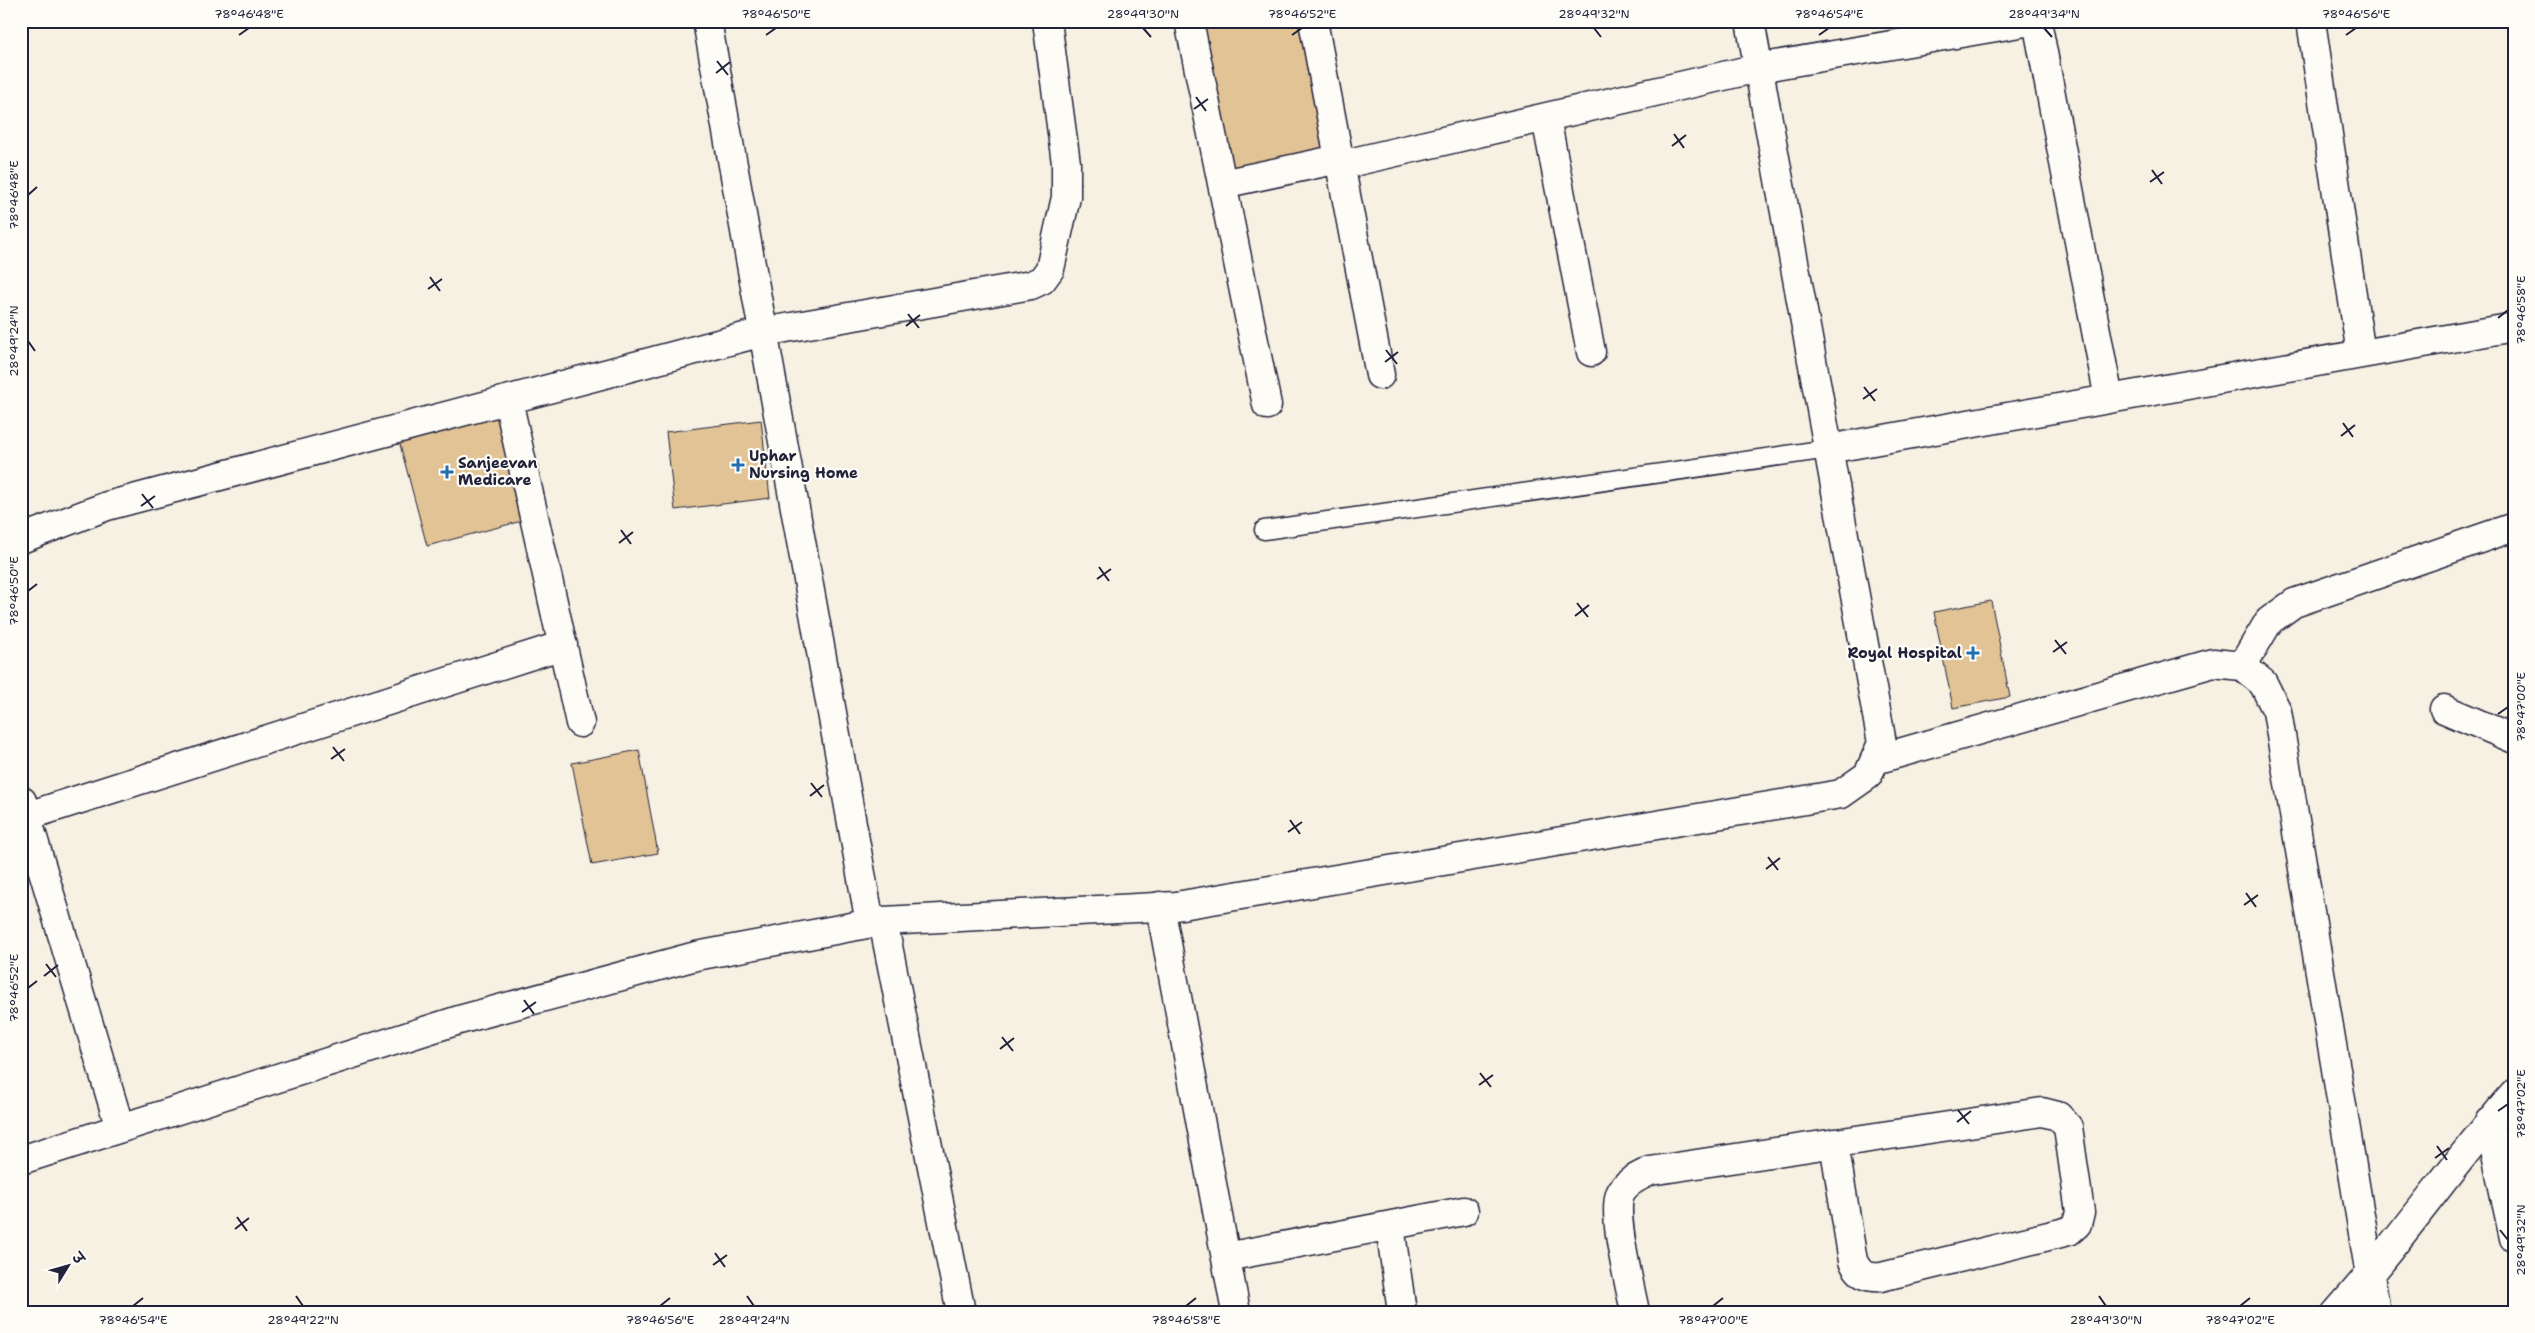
<svg xmlns="http://www.w3.org/2000/svg" width="2535" height="1333" viewBox="0 0 2535 1333" font-family="'Shantell Sans','Playpen Sans Deva',sans-serif">
  <style>
    .building { fill: #e1c395; stroke: #22223b }
    .lines { fill: none; stroke-linecap: round; stroke-linejoin: round }
    .service-casing { stroke: #22223b; stroke-width: 21 }
    .minor-casing { stroke: #22223b; stroke-width: 31 }
    .tertiary-casing { stroke: #22223b; stroke-width: 31 }
    .service { stroke: #fdfcf7; stroke-width: 18 }
    .minor { stroke: #fdfcf7; stroke-width: 28 }
    .tertiary { stroke: #fdfcf7; stroke-width: 28 }
    .ticks { fill: none; stroke: #22223b; stroke-width: 2 }
    .poi-dot { fill: #1f6fb2; stroke: #fdfcf7; stroke-width: 2 }
    .labels { text-anchor: middle; stroke-width: 4.5; stroke-linejoin: round; paint-order: stroke }
    .poi-label { font-size: 15px; font-weight: bold; fill: #22223b; stroke: #fdfcf7; text-anchor: start }
    .neatline { fill: none; stroke: #22223b; stroke-width: 2 }
    .ticks-label { font-size: 12px; text-anchor: middle; fill: #22223b }
  </style>
  <rect width="100%" height="100%" fill="#f7f1e3"/>
  <filter id="ink" filterUnits="userSpaceOnUse"><feTurbulence type="fractalNoise" baseFrequency=".02" numOctaves="2"/><feDisplacementMap in="SourceGraphic" scale="10" xChannelSelector="R" yChannelSelector="G"/><feConvolveMatrix kernelMatrix="1 2 1 2 8 2 1 2 1" color-interpolation-filters="sRGB"/></filter>
  <g filter="url(#ink)">
    <path class="building" d="M1197 21H1304L1329 150 1227 170Z
      M504 409 533 518 427 546 398 437Z
      M761 420 770 498 675 510 666 432Z
      M1991 601 2010 697 1953 708 1934 612Z
      M639 750 658 853 592 865 572 763Z"/>
    <g class="lines">
      <g class="service-casing">
        <path id="service" d="M1264 530 1828 449"/>
      </g>
      <g class="minor-casing">
        <path id="minor" d="M707 21 870 923
          M1189 21 1267 405
          M1313 21 1380 375
          M2037 21 2109 399
          M2311 21 2361 354
          M1546 118 1591 352
          M1340 165 1758 68 2031 21
          M1222 184 1339 159
          M508 400 580 723
          M1828 449 2514 327
          M21 539 107 506 763 332 1031 285 1042 280 1050 269 1066 197V163L1047 21
          M2242 666 2269 621 2294 603 2514 527
          M2444 709 2514 739
          M1875 760 2213 663 2242 666 2263 683 2277 711 2376 1312
          M22 801 120 1128
          M21 818 563 645
          M1160 906 1236 1312
          M883 921 961 1312
          M2489 1122 2514 1238
          M1390 1226 1402 1312
          M1226 1257 1464 1211
          M1635 1312C1630 1285 1612 1217 1620 1194 1625 1182 1640 1176 1650 1171L2042 1112 2058 1116 2068 1127 2080 1212 2077 1224 2069 1231 1881 1277C1866 1278 1860 1275 1853 1261L1834 1143
          M2337 1312C2400 1242 2452 1164 2514 1094"/>
      </g>
      <g class="tertiary-casing">
        <path id="tertiary" d="M21 1160 459 1020 696 956 883 921 1176 906 1841 794 1868 775 1882 743 1750 21"/>
      </g>
      <use href="#service" class="service"/>
      <use href="#minor" class="minor"/>
      <use href="#tertiary" class="tertiary"/>
    </g>
  </g>
  <path class="ticks" d="M1143 28 1151 37M1594 28 1601 37M2044 28 2052 37M239 35 249 28M766 35 776 28M1292 35 1302 28M1819 35 1829 28M2346 35 2356 28M717 61 728 75M716 73 730 62M1196 97 1206 111M1194 109 1208 99M1674 134 1684 148M1672 146 1686 135M2152 170 2162 184M2150 182 2164 172M28 195 37 187M430 277 440 291M428 289 442 279M908 314 919 328M2498 318 2508 310M906 326 920 315M28 341 35 351M1386 350 1397 364M1385 362 1398 352M1864 387 1875 401M1863 399 1877 389M2343 423 2353 437M2341 436 2355 425M142 494 153 508M141 506 155 496M621 530 631 544M619 543 633 532M1099 567 1109 581M1097 579 1111 569M28 591 37 584M1577 603 1588 617M1575 616 1589 605M2055 640 2066 654M2053 652 2067 642M2498 714 2508 707M333 747 344 761M331 759 345 749M811 783 822 797M810 796 824 785M1290 820 1300 834M1288 832 1302 822M1768 857 1778 870M1766 869 1780 858M2246 893 2256 907M2244 905 2258 895M46 964 56 977M44 976 58 965M28 988 37 981M524 1000 534 1014M522 1012 536 1002M1002 1037 1013 1051M1000 1049 1014 1038M1480 1073 1491 1087M1479 1085 1493 1075M1958 1110 1969 1124M2498 1111 2508 1104M1957 1122 1971 1111M2437 1146 2447 1160M2435 1158 2449 1148M237 1217 247 1231M235 1229 249 1218M2500 1230 2508 1240M715 1253 725 1267M713 1265 727 1255M296 1296 303 1306M747 1296 754 1306M2099 1296 2106 1306M133 1306 143 1298M660 1306 670 1298M1186 1306 1196 1298M1713 1306 1723 1298M2240 1306 2250 1298"/>
  <g class="poi-dot">
    <path d="M735.5 457.5h5v5h5v5h-5v5h-5v-5h-5v-5h5z"/>
    <path d="M444.5 464.5h5v5h5v5h-5v5h-5v-5h-5v-5h5z"/>
    <path d="M1970.5 645.5h5v5h5v5h-5v5h-5v-5h-5v-5h5z"/>
  </g>
  <g class="labels">
    <g class="poi-label">
      <text x="749" y="461">Uphar<tspan x="749" dy="17">Nursing Home</tspan></text>
      <text x="458" y="468">Sanjeevan<tspan x="458" dy="17">Medicare</tspan></text>
      <text x="1962" y="658" text-anchor="end">Royal Hospital</text>
    </g>
  </g>
  <rect width="2535" height="1333" fill="none" stroke="#fdfcf7" stroke-width="55"/>
  <g transform="translate(68 1266) rotate(53)" stroke="#fdfcf7" stroke-width="4" paint-order="stroke">
  <path d="M0-4L9 19L0 12L-9 19Z" fill="#22223b"/>
  <text y="-8" font-size="14" font-weight="bold" text-anchor="middle" fill="#22223b">उ</text>
  </g>
  <rect x="28" y="28" width="2480" height="1278" class="neatline"/>
  <g class="ticks-label">
    <text x="249" y="18">78°46'48"E</text>
    <text x="776" y="18">78°46'50"E</text>
    <text x="1143" y="18">28°49'30"N</text>
    <text x="1302" y="18">78°46'52"E</text>
    <text x="1594" y="18">28°49'32"N</text>
    <text x="1829" y="18">78°46'54"E</text>
    <text x="2044" y="18">28°49'34"N</text>
    <text x="2356" y="18">78°46'56"E</text>
    <text transform="translate(14 195) rotate(-90)" y="4">78°46'48"E</text>
    <text transform="translate(2521 310) rotate(-90)" y="4">78°46'58"E</text>
    <text transform="translate(14 341) rotate(-90)" y="4">28°49'24"N</text>
    <text transform="translate(14 591) rotate(-90)" y="4">78°46'50"E</text>
    <text transform="translate(2521 707) rotate(-90)" y="4">78°47'00"E</text>
    <text transform="translate(14 988) rotate(-90)" y="4">78°46'52"E</text>
    <text transform="translate(2521 1104) rotate(-90)" y="4">78°47'02"E</text>
    <text transform="translate(2521 1240) rotate(-90)" y="4">28°49'32"N</text>
    <text x="133" y="1324">78°46'54"E</text>
    <text x="303" y="1324">28°49'22"N</text>
    <text x="660" y="1324">78°46'56"E</text>
    <text x="754" y="1324">28°49'24"N</text>
    <text x="1186" y="1324">78°46'58"E</text>
    <text x="1713" y="1324">78°47'00"E</text>
    <text x="2106" y="1324">28°49'30"N</text>
    <text x="2240" y="1324">78°47'02"E</text>
  </g>
</svg>
